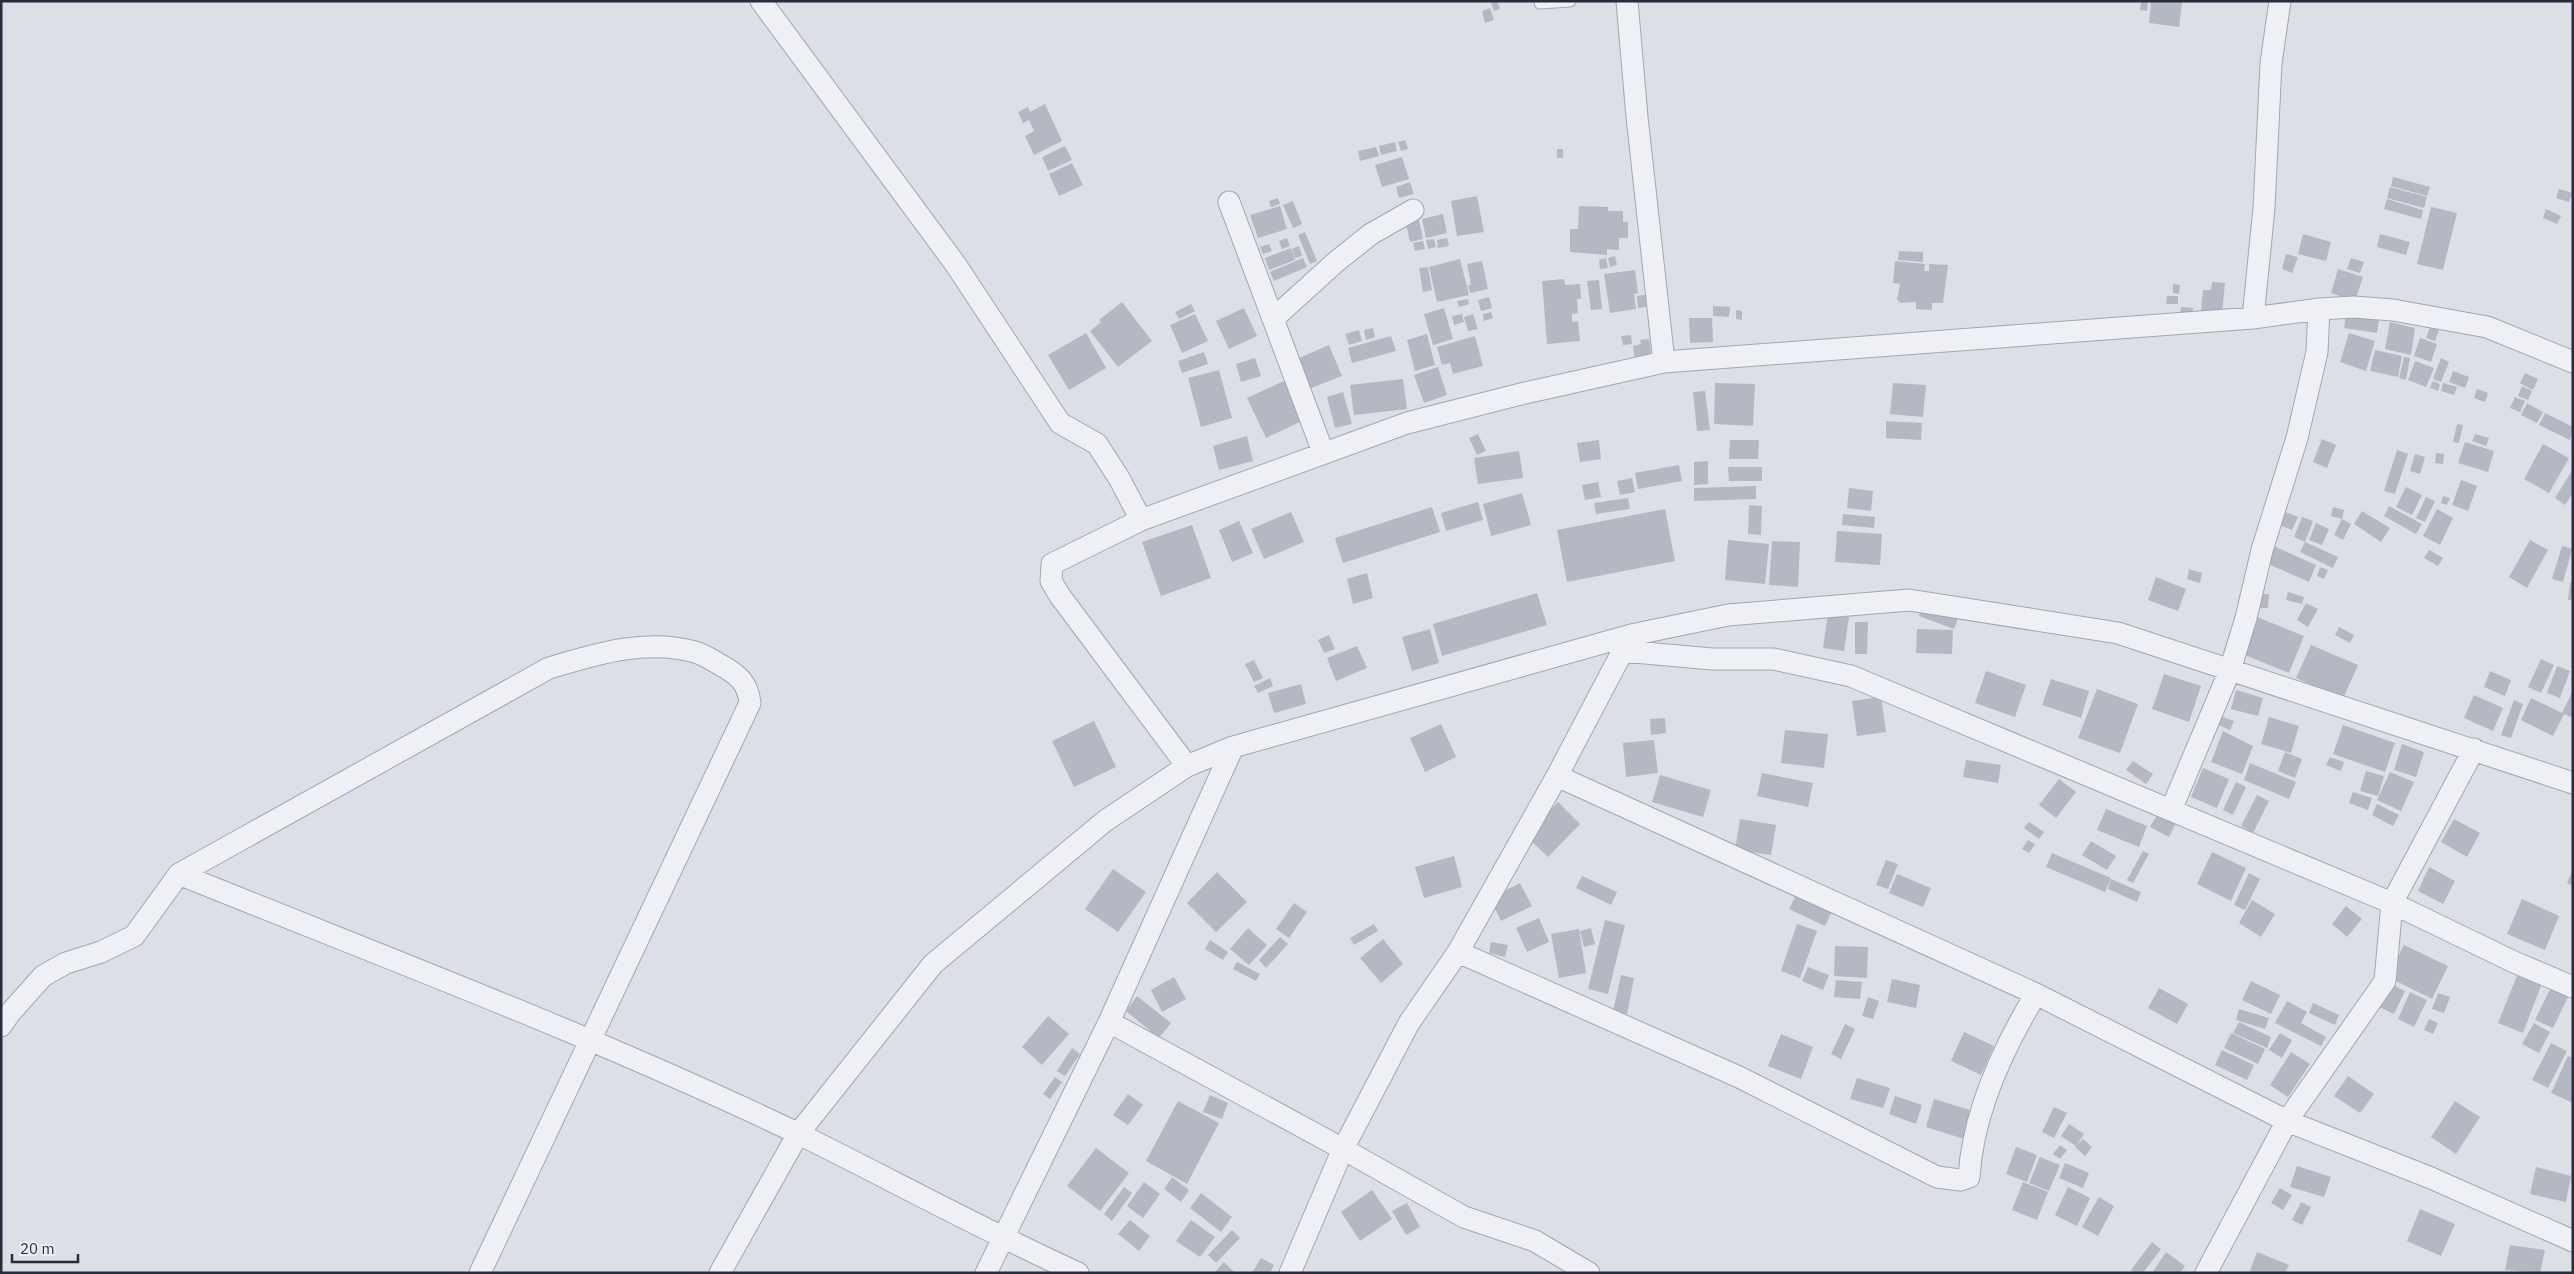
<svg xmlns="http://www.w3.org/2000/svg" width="2574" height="1274" viewBox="0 0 2574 1274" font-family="'IBM Plex Sans',sans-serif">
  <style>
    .building { fill: #b3b8c3 }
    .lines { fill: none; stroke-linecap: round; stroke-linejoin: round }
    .service-casing { stroke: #a2a6b0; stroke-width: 13 }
    .minor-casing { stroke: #a2a6b0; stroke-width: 23 }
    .service { stroke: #eff0f5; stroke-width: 11 }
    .minor { stroke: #eff0f5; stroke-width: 21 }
  </style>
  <rect width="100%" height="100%" fill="#dcdfe6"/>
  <path class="building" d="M1497 1 1500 9 1494 11 1491 3Z
    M2141 1H2148L2147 11 2140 10Z
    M2151 1 2182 2 2179 27 2149 23Z
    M1490 8 1494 20 1485 23 1482 11Z
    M1045 104 1062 141 1034 155 1025 136 1034 131 1029 120 1023 123 1018 112 1028 107 1030 112Z
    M1405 140 1408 149 1401 151 1398 142Z
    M1395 142 1397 151 1381 155 1379 146Z
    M1065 146 1072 160 1048 171 1042 157Z
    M1376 147 1379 156 1360 161 1358 151Z
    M1557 149H1563V158H1557Z
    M1402 157 1409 179 1382 187 1375 165Z
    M1072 163 1083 185 1059 196 1049 174Z
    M2393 177 2430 187 2427 196 2391 186Z
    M1410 182 1414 194 1399 198 1396 187Z
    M2390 187 2427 197 2424 208 2387 198Z
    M2559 189 2572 193 2569 202 2556 198Z
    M1477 196 1484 232 1457 236 1451 201Z
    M1278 198 1280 204 1271 207 1269 201Z
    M2387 199 2423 210 2421 219 2384 209Z
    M1293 201 1302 224 1293 228 1283 205Z
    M1280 206 1287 229 1258 238 1250 215Z
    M1579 206 1608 207V211H1623V222H1628V238H1619V250L1607 249V255L1570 252V229H1578Z
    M2431 207 2457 213 2443 270 2417 264Z
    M2546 209 2561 216 2557 224 2543 218Z
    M1443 214 1447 233 1426 238 1422 219Z
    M1419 220 1423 239 1410 242 1406 223Z
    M1305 232 1317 261 1310 264 1298 235Z
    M2303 234 2331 242 2326 261 2298 254Z
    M2380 234 2410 242 2406 255 2377 247Z
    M1287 238 1290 246 1282 249 1279 241Z
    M1447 238 1449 246 1438 248 1437 240Z
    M1434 239 1436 247 1428 249 1426 240Z
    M1423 241 1425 249 1415 251 1413 243Z
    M1269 244 1272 251 1263 254 1260 247Z
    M1299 246 1302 256 1295 258 1292 249Z
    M1291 248 1295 260 1269 270 1265 258Z
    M1899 251 1923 252V262L1898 260Z
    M2286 254 2298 257 2292 273 2282 269Z
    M1615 256 1617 265 1610 267 1608 258Z
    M1303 258 1307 267 1274 281 1270 272Z
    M1606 258 1608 268 1600 269 1599 260Z
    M2351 258 2364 262 2360 273 2347 269Z
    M1460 259 1469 295 1437 302 1429 267Z
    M1482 261 1488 289 1470 293 1468 285H1471L1467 264Z
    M1895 261 1925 264 1924 271H1929V264L1948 265 1943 303H1932V310L1916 309V302L1901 303 1897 300 1900 284 1893 283Z
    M1428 267 1432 290 1423 292 1419 268Z
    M2338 269 2363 277 2355 301 2331 293Z
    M1635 270 1638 293 1634 294 1636 309 1610 313 1604 274Z
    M1564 279 1565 285 1580 284 1581 299H1577L1578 313 1572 314V322L1578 321 1580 341 1547 344 1542 281Z
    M1599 280 1602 309 1591 310 1587 281Z
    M2212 282 2225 283 2222 312 2201 310 2203 290H2211Z
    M2173 284 2180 285 2179 294 2173 293Z
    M1651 294 1653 306 1638 308 1637 296Z
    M2167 296H2178V304H2166Z
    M1489 297 1492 308 1481 311 1478 300Z
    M1468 299 1469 304 1459 307 1457 301Z
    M1122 302 1152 341 1118 367 1090 331 1101 322 1099 320Z
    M1191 304 1195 311 1179 319 1175 312Z
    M1713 306 1730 307 1729 317 1713 316Z
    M2181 307 2193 308 2192 317 2180 316Z
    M1244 308 1257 336 1229 349 1216 321Z
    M1444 308 1453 339 1433 345 1424 314Z
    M1736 310 1742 311V320L1736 319Z
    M1491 312 1493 318 1484 321 1483 314Z
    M1195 314 1208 341 1182 353 1170 325Z
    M1462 314 1464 322 1454 325 1452 316Z
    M1473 314 1478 329 1468 331 1464 317Z
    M2346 315 2379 320 2377 333 2344 328Z
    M1689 318H1712L1713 342 1690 343Z
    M2390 322 2415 328 2411 355 2385 349Z
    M2430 327 2439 330 2435 341 2426 338Z
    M1373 328 1375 337 1366 340 1364 330Z
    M1359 330 1362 341 1349 345 1345 334Z
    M1086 333 1106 368 1069 390 1048 355Z
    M2349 333 2375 341 2366 371 2340 362Z
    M1427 334 1435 365 1415 371 1407 340Z
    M1631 335 1632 344 1623 345 1621 336Z
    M1391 336 1396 351 1352 363 1348 348Z
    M1475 336 1483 366 1453 374 1450 363 1442 365 1437 347Z
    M2420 338 2437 344 2431 362 2414 356Z
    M1649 339 1652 358 1635 360 1633 346 1641 344 1640 340Z
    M1329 345 1342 376 1309 389 1297 359Z
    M2375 350 2402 356 2398 377 2370 371Z
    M1204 352 1208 364 1182 373 1178 361Z
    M2404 357 2410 358 2406 380 2399 378Z
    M1255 358 1261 376 1241 382 1236 364Z
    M2441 358 2449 362 2441 382 2433 379Z
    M2415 361 2434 368 2426 387 2408 380Z
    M1438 367 1447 395 1424 403 1414 375Z
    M1219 370 1232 418 1201 427 1188 378Z
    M2453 371 2469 377 2465 388 2449 382Z
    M2525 373 2538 379 2533 390 2520 383Z
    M1403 379 1407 409 1354 415 1350 385Z
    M1284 381 1302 421 1266 438 1247 398Z
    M2433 381 2440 384 2438 391 2430 388Z
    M1715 383 1755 384 1753 426 1714 424Z
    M1893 383 1926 385 1923 417 1890 414Z
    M2443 383 2457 387 2454 395 2441 391Z
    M2522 386 2532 391 2528 400 2518 396Z
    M2477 389 2488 393 2485 402 2474 398Z
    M1705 391 1710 430 1697 431 1693 392Z
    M1343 392 1352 424 1335 428 1327 397Z
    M2515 397 2525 401 2520 412 2510 408Z
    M2527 403 2543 412 2537 423 2521 415Z
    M2545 413 2573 427 2570 440 2539 425Z
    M1886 421 1922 423 1921 440 1886 438Z
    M2457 424 2463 425 2459 443 2453 442Z
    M1478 434 1486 451 1477 455 1469 438Z
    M2475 434 2489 438 2486 446 2472 441Z
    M1247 436 1253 461 1219 470 1213 446Z
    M2322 439 2336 445 2327 468 2313 462Z
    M1599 440 1601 459 1580 462 1577 443Z
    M1730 440H1759L1758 459H1729Z
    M2465 442 2494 451 2488 472 2458 463Z
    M2543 444 2569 458 2549 493 2524 479Z
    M2397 450 2408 454 2395 494 2384 491Z
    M1519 451 1523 478 1478 484 1474 458Z
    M2436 453 2444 454 2443 464 2435 463Z
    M2415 454 2425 457 2420 474 2410 471Z
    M1708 461V484L1694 485V462Z
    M1679 465 1682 481 1638 489 1635 473Z
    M1728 467H1762V481H1729Z
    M2573 469V493L2565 505 2555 498Z
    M1632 478 1635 492 1620 495 1617 481Z
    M2461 480 2477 486 2468 511 2452 505Z
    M1598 482 1601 497 1585 500 1582 485Z
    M1756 486V499L1694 501V488Z
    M2406 487 2422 495 2412 515 2396 507Z
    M1849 488 1873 491 1871 511 1847 508Z
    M1522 493 1531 525 1491 536 1483 504Z
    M2443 496 2450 498 2447 505 2441 503Z
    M2426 497 2435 501 2425 522 2416 518Z
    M1628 498 1630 509 1596 514 1594 503Z
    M1478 502 1483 520 1446 531 1441 513Z
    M1749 505 1762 506 1761 535 1748 534Z
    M2389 506 2422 524 2416 534 2384 516Z
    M1432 507 1440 532 1343 563 1335 538Z
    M2333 507 2344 510 2342 519 2331 516Z
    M1665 509 1675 561 1567 582 1557 530Z
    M2278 509 2298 517 2292 530 2272 522Z
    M2437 509 2453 518 2440 545 2423 536Z
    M2362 511 2390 528 2381 542 2354 524Z
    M1291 512 1304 542 1264 559 1251 529Z
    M1843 514 1875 517 1874 528 1842 525Z
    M2302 517 2313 521 2305 542 2294 537Z
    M2342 519 2351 524 2343 540 2334 535Z
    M1239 521 1253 553 1232 562 1219 530Z
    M2316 523 2329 529 2322 545 2309 540Z
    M1192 525 1211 578 1161 596 1142 542Z
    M1837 531 1882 534 1880 565 1835 562Z
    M1728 540 1769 544 1765 584 1725 580Z
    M2530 540 2548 550 2527 588 2509 577Z
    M1772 541 1800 542 1798 587 1769 585Z
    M2305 542 2338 557 2333 568 2300 552Z
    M2267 543 2316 565 2309 582 2259 560Z
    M2562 546 2572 549 2563 582 2552 579Z
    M2429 550 2443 558 2438 566 2424 558Z
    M2320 567 2328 570 2324 579 2317 576Z
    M2189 569 2202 573 2200 583 2187 579Z
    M1367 573 1373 598 1353 604 1347 579Z
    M2156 577 2186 589 2178 611 2148 600Z
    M2570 583H2573V600H2568Z
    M2288 592 2304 597 2302 604 2286 600Z
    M1537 593 1547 625 1442 656 1433 624Z
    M2252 594H2269L2268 608H2251Z
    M2306 603 2318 609 2308 627 2297 620Z
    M1923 606 1958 619 1954 629 1919 616Z
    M1828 614 1849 617 1844 651 1823 648Z
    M2252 615 2304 636 2289 673 2237 652Z
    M1855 622H1868L1867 654H1855Z
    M2339 627 2354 635 2350 643 2335 635Z
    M1430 629 1439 663 1412 671 1402 637Z
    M1917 629 1953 630 1952 654 1916 653Z
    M1329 635 1335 649 1324 653 1318 640Z
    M2311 645 2358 665 2343 699 2296 678Z
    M1357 646 1367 668 1336 681 1327 658Z
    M2541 659 2554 665 2541 693 2528 687Z
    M1254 660 1263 678 1254 682 1245 664Z
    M2557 666 2570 671 2560 698 2547 693Z
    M1986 671 2026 685 2015 717 1975 703Z
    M2490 671 2511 680 2505 696 2484 687Z
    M2164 674 2201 686 2189 722 2152 709Z
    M1270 678 1273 686 1258 693 1254 686Z
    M2051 679 2089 691 2081 718 2042 705Z
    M1301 684 1306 704 1274 713 1268 693Z
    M2097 689 2138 704 2120 753 2078 738Z
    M2236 690 2263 698 2258 716 2231 709Z
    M2573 690V718L2564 714 2553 736 2521 720 2531 698 2562 713Z
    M2474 695 2503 708 2493 731 2464 718Z
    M1881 697 1886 732 1857 736 1852 701Z
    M2514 700 2523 704 2511 738 2501 735Z
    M2217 715 2234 721 2230 730 2214 723Z
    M2269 717 2299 726 2291 753 2261 744Z
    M1665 718 1666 733 1651 735 1650 719Z
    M1094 721 1116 767 1074 787 1052 741Z
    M1441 724 1456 757 1425 772 1410 738Z
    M2343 725 2395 743 2385 772 2333 754Z
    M1785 730 1828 734 1824 768 1781 763Z
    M2223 731 2253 746 2242 774 2211 762Z
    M1654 740 1658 773 1626 777 1623 743Z
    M2402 744 2424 752 2416 777 2394 770Z
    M2285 752 2302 759 2295 778 2278 771Z
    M2330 757 2344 762 2341 771 2326 765Z
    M1966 760 2001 765 1998 783 1963 777Z
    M2133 761 2153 774 2146 784 2126 770Z
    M2250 763 2296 782 2289 799 2244 780Z
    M2203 768 2229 779 2217 808 2191 797Z
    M2366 771 2384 776 2378 796 2360 791Z
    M2390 772 2414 782 2401 811 2377 800Z
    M1762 773 1813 783 1808 807 1757 796Z
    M1660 775 1711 790 1703 817 1652 802Z
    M2059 779 2076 792 2056 818 2039 805Z
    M2236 782 2246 787 2233 815 2223 810Z
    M2353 792 2372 798 2368 810 2349 803Z
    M2257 795 2269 801 2253 833 2241 826Z
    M1558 802 1580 824 1548 857 1526 836Z
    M2377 804 2399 815 2393 826 2372 815Z
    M2106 809 2147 826 2139 847 2097 830Z
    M2158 813 2176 823 2169 837 2150 827Z
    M1740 819 1776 825 1771 855 1735 850Z
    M2454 819 2480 833 2467 857 2441 842Z
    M2029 822 2044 832 2039 839 2024 828Z
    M2028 840 2035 844 2029 853 2022 849Z
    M2091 841 2116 856 2107 870 2082 855Z
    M2143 851 2149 854 2133 883 2127 880Z
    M2212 852 2246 868 2231 901 2197 884Z
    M2052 853 2111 878 2105 892 2046 867Z
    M1454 856 1462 887 1424 898 1415 867Z
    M1886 860 1898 864 1888 889 1876 885Z
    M2429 867 2455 881 2443 904 2418 891Z
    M1113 869 1146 892 1118 932 1085 909Z
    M2573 870V886L2567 883Z
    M1217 872 1247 902 1216 932 1187 903Z
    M2249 873 2260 879 2245 910 2234 905Z
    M1897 874 1931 888 1923 907 1889 893Z
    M1582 876 1617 892 1611 905 1576 888Z
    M2111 879 2141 892 2137 902 2108 889Z
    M1520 883 1532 906 1501 921 1490 898Z
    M1796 895 1832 911 1825 926 1789 909Z
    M2522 899 2559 916 2545 950 2507 934Z
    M2252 900 2275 914 2261 937 2239 923Z
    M1294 903 1307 912 1289 938 1276 929Z
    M2346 906 2362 919 2347 937 2332 924Z
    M1539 918 1549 942 1527 952 1516 928Z
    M1605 920 1625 925 1608 994 1588 989Z
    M1374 924 1378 931 1354 945 1350 938Z
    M1797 924 1817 931 1800 978 1781 971Z
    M1248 928 1267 945 1249 965 1230 949Z
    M1591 928 1595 944 1584 947 1580 931Z
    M1579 929 1586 973 1559 978 1551 934Z
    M1280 937 1288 944 1266 968 1259 960Z
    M1383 939 1403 964 1381 983 1360 958Z
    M1210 940 1228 952 1223 960 1205 949Z
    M1491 942 1508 945 1505 957 1489 953Z
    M2404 945 2448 966 2432 999 2388 977Z
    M1835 946 1868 947 1867 978 1834 976Z
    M1237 962 1260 974 1256 981 1233 969Z
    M1808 967 1829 975 1823 990 1802 981Z
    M2518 973 2542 983 2523 1033 2498 1023Z
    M1621 975 1634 978 1627 1014 1613 1012Z
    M1174 977 1186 999 1162 1012 1151 990Z
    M1892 979 1920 985 1916 1008 1887 1002Z
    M1836 980 1862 982 1860 999 1834 997Z
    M2251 981 2280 995 2271 1014 2242 1000Z
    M2387 982 2405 991 2394 1014 2375 1005Z
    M2551 987 2569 995 2553 1028 2535 1020Z
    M2159 988 2188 1004 2177 1024 2148 1008Z
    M2410 992 2427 1000 2414 1027 2398 1019Z
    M2438 993 2450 997 2444 1013 2432 1009Z
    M1137 996 1171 1023 1159 1038 1126 1011Z
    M1868 997 1879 1001 1873 1019 1862 1016Z
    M2287 1001 2307 1012 2301 1023 2326 1037 2321 1046 2275 1023Z
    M2313 1003 2339 1015 2335 1025 2309 1013Z
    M2239 1009 2269 1018 2265 1029 2236 1020Z
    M1048 1016 1069 1034 1042 1065 1022 1047Z
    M2429 1019 2438 1023 2433 1034 2424 1030Z
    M2239 1022 2271 1037 2267 1048 2233 1033Z
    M2534 1023 2550 1032 2539 1053 2522 1044Z
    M1845 1024 1855 1029 1841 1059 1831 1054Z
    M1964 1032 1994 1046 1981 1075 1951 1061Z
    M2231 1033 2265 1049 2258 1064 2224 1048Z
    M2280 1033 2292 1040 2282 1058 2269 1050Z
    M1781 1034 1813 1047 1801 1079 1768 1066Z
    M2551 1043 2567 1051 2548 1088 2532 1080Z
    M1072 1048 1080 1054 1065 1076 1057 1071Z
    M2222 1050 2254 1065 2247 1080 2215 1065Z
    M2291 1052 2310 1064 2288 1097 2270 1085Z
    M2568 1056 2573 1058V1103L2551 1093Z
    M2348 1076 2374 1094 2360 1113 2334 1096Z
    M1055 1077 1062 1082 1050 1099 1043 1094Z
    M1857 1078 1890 1088 1883 1108 1850 1099Z
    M1128 1094 1143 1105 1128 1125 1113 1115Z
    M1210 1095 1228 1103 1222 1119 1203 1112Z
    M1895 1096 1922 1105 1916 1124 1889 1114Z
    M1934 1099 1973 1111 1964 1139 1926 1127Z
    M1178 1101 1219 1123 1187 1184 1146 1161Z
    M2455 1101 2480 1117 2456 1154 2431 1137Z
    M2054 1107 2067 1113 2054 1138 2042 1132Z
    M2069 1124 2084 1134 2076 1146 2061 1136Z
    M2083 1139 2092 1147 2085 1156 2075 1147Z
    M2060 1145 2067 1150 2060 1159 2053 1154Z
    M2016 1147 2037 1155 2027 1182 2006 1174Z
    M1096 1148 1129 1173 1100 1211 1067 1186Z
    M2040 1157 2060 1165 2049 1191 2029 1183Z
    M2065 1163 2089 1173 2083 1188 2059 1178Z
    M2297 1166 2331 1177 2324 1197 2290 1187Z
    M2536 1167 2571 1176 2566 1202 2530 1194Z
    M1172 1177 1189 1190 1181 1202 1164 1189Z
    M1144 1182 1160 1194 1143 1218 1127 1206Z
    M2023 1182 2048 1192 2037 1220 2012 1210Z
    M1124 1187 1132 1193 1112 1221 1104 1214Z
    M2068 1187 2090 1198 2077 1226 2055 1215Z
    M2280 1188 2292 1195 2283 1210 2271 1203Z
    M1372 1190 1392 1219 1360 1241 1341 1212Z
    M1201 1193 1232 1217 1221 1232 1190 1208Z
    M2099 1197 2114 1206 2098 1236 2082 1227Z
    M2301 1202 2311 1207 2302 1225 2292 1220Z
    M1407 1203 1420 1227 1406 1235 1392 1211Z
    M2420 1209 2455 1224 2441 1256 2407 1241Z
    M1130 1220 1150 1236 1139 1251 1118 1234Z
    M1191 1220 1215 1237 1200 1257 1176 1241Z
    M1232 1230 1240 1238 1216 1263 1208 1255Z
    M2152 1242 2161 1249 2143 1273H2135L2131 1270Z
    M2510 1245 2545 1250 2540 1273 2505 1270Z
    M2166 1252 2185 1266 2180 1273H2152Z
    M2257 1252 2289 1265 2285 1273H2249Z
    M1261 1258 1274 1265 1270 1273H1252Z
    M1224 1262 1235 1273H1214Z"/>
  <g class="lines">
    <g class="service-casing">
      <path id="service" d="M1540 3 1570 1"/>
    </g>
    <g class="minor-casing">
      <path id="minor" d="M761 1 956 265 1060 423 1097 444 1119 478 1141 520
        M1627 1 1637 117 1664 362
        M1229 202 1323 452
        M1274 318 1337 261 1371 234 1413 210
        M2253 318 2264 208 2271 63 2280 1
        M1623 651 1712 659H1773L1851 676 2392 903 2514 962 2573 987
        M1187 766 1060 596 1051 581 1052 564 1141 520 1407 423 1525 393 1664 362 2253 318 2319 309 2354 307 2393 310 2487 327 2573 362
        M1557 776 2036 994 2287 1121 2431 1178 2573 1241
        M2171 810 2230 670 2246 618 2262 550 2297 438 2317 352 2319 309
        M179 874C386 958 597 1037 799 1134 892 1180 983 1230 1078 1273
        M1458 952 1739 1077 1937 1177 1960 1180 1969 1177C1973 1112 2003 1048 2036 994
        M1109 1022 1343 1149 1464 1217 1535 1241 1589 1273
        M1 1026 10 1013 43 976 66 963 101 952 134 936 179 874 549 668C596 654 646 638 695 652 703 654 712 660 719 664 737 674 748 682 750 703L480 1273
        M720 1273 798 1134 933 964 1105 821 1187 766 1233 747 1631 635 1728 615 1909 600 2118 633 2573 783
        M986 1273 1109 1022 1233 747
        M1290 1273 1343 1149 1409 1023 1458 952 1557 776 1629 639
        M2206 1273 2287 1121 2385 981 2392 903 2474 749"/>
    </g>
    <use href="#service" class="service"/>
    <use href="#minor" class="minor"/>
  </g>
  <rect width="2574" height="1274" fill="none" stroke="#262d3d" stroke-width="5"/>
  <path d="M12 1254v8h66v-8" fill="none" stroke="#262d3d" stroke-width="2.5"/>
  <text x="20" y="1254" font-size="15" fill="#262d3d" stroke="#ebeef4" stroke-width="4" paint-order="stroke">20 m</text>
</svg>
